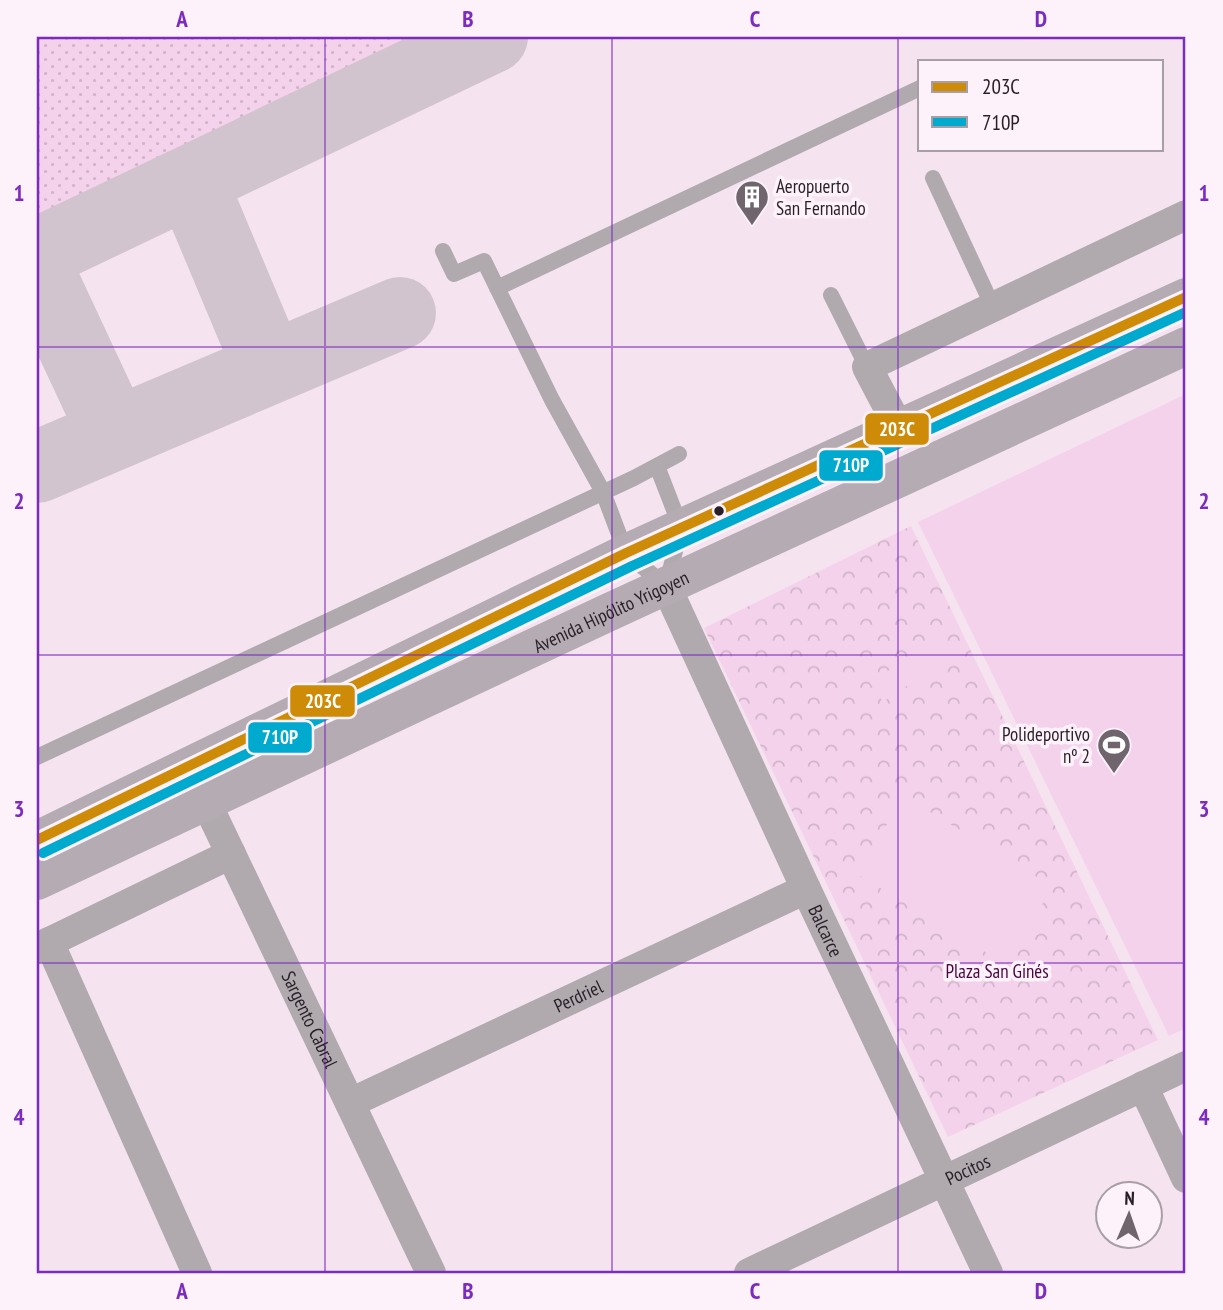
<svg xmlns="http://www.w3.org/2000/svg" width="1223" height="1310" viewBox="0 0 1223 1310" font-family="'PT Sans Narrow',sans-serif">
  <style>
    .grass { fill: url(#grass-dots) }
    .forest { fill: url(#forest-crowns) }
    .pitch { fill: #f4d2ec }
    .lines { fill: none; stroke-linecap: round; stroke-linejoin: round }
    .taxiway { stroke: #d2c4ce; stroke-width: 72 }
    .service { stroke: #b0aaaf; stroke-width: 16 }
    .minor { stroke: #b0aaaf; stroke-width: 30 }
    .primary { stroke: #b5acb3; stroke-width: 38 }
    .bus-1-casing { stroke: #fdf2fa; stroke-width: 16 }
    .bus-2-casing { stroke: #fdf2fa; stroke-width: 16 }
    .bus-1 { stroke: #ce8b08; stroke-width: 10 }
    .bus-2 { stroke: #00a9ce; stroke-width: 10 }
    .grid { fill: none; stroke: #7b2cbf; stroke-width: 2; stroke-opacity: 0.55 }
    .bus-dot { fill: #291f27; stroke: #fdf2fa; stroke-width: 2.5 }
    .labels { text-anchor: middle; stroke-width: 7; stroke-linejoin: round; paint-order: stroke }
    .poi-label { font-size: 19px; fill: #291f27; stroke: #fdf2fa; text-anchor: start }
    .street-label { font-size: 19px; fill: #291f27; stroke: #fdf2fa }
    .park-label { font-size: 19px; fill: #4a0541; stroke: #fdf2fa }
    .line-badge { stroke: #fdf2fa; stroke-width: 2.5 }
    .badge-label { font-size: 19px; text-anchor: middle; font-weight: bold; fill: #fff }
    .neatline { fill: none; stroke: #7b2cbf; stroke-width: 2.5 }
    .grid-label { font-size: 23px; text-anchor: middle; font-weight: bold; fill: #7b2cbf }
  </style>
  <defs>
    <pattern id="grass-dots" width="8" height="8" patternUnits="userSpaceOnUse" patternTransform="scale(1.75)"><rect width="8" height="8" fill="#f4d2ec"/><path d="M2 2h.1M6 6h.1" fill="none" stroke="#d1b4ca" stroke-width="1.8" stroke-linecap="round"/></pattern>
    <pattern id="forest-crowns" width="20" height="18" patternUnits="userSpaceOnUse" patternTransform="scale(1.75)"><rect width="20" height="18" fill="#f4d2ec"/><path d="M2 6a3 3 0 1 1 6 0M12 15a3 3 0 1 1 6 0" fill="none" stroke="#d1b4ca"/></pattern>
  </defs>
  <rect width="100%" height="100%" fill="#f5e4f0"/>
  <path class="grass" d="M37 37H415L37 216Z"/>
  <path class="forest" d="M911 526 1158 1040 948 1137 704 628Z"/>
  <path class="pitch" d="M1186 394V1028L1169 1036 918 522Z
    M942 634 955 653 883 702 870 683Z
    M904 796 1053 887 1005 964 857 874Z"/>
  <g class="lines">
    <path class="taxiway" d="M191 181 269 367
      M37 254 492 37
      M37 268 114 433
      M37 467 400 313"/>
    <path class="service" d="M933 178 993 307
      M443 251 454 274 484 261 552 400 603 492 626 553 666 586 681 528 657 466
      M497 288 920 88
      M831 295 867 367
      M37 757 634 478 679 454"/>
    <g class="minor">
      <path d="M899 428 867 367 1186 215"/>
      <path id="s1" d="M666 586 806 889 988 1273"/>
      <path id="s2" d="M197 783 431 1273"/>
      <path d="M49 942 197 1273"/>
      <path d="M37 948 231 854"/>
      <path d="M1143 1086 1186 1178"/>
      <path id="s3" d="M350 1103 806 889"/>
      <path id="s4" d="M749 1273 1186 1066"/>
    </g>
    <g class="primary">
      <path d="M37 840 626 553 1186 297"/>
      <path id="s5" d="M37 881 605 614 1186 346"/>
    </g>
    <g class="bus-1-casing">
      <path id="bus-1" d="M37 840 626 553 1186 297"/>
    </g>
    <g class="bus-2-casing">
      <path id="bus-2" d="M43 853 632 566 1186 312"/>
    </g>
    <use href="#bus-1" class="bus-1"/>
    <use href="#bus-2" class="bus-2"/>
  </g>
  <path class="grid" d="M325 37V1273M612 37V1273M898 37V1273M37 347H1186M37 655H1186M37 963H1186"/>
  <defs>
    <g id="building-pin" transform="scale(1.75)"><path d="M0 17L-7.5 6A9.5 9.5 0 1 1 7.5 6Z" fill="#70646d" stroke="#fdf2fa"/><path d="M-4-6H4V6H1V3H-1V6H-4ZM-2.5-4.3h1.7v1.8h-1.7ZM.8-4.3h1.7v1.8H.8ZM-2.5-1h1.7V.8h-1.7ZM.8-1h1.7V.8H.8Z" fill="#fff"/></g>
    <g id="stadium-pin" transform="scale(1.75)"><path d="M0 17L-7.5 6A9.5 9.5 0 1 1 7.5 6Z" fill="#70646d" stroke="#fdf2fa"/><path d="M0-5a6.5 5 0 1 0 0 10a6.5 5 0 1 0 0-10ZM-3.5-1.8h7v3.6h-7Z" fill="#fff"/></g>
  </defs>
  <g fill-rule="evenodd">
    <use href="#building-pin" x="752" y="197"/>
    <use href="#stadium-pin" x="1114" y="745"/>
  </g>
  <circle class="bus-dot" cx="719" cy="511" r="6"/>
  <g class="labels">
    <g class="poi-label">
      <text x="776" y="193">Aeropuerto<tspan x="776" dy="22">San Fernando</tspan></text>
      <text x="1090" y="741" text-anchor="end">Polideportivo<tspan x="1090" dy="22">nº 2</tspan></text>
    </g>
    <g class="street-label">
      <text dy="7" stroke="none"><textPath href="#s5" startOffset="634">Avenida Hipólito Yrigoyen</textPath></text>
      <text dy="7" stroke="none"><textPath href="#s1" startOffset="380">Balcarce</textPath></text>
      <text dy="7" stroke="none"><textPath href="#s3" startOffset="252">Perdriel</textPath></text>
      <text dy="7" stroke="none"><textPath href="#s2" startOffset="262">Sargento Cabral</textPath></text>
      <text dy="7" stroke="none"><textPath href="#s4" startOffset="242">Pocitos</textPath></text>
    </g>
    <g class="park-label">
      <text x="997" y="978">Plaza San Ginés</text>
    </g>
  </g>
  <g class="line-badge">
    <rect x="864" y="412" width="66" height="34" rx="7" fill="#ce8b08"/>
    <rect x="818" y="449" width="66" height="33" rx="7" fill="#00a9ce"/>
    <rect x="289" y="684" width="67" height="34" rx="7" fill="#ce8b08"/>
    <rect x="247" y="721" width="66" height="33" rx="7" fill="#00a9ce"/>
  </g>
  <g class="badge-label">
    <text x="897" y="436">203C</text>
    <text x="851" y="472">710P</text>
    <text x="323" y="708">203C</text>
    <text x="280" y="744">710P</text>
  </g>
  <rect width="1223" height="1310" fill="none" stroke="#fdf2fa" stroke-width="77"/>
  <rect x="918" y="60" width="245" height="91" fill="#fdf2fa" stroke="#a89ea6" stroke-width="2"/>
  <rect x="932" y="82" width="35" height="10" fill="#ce8b08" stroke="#a89ea6" stroke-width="2"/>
  <text x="982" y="94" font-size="21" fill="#291f27">203C</text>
  <rect x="932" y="117" width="35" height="10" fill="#00a9ce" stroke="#a89ea6" stroke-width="2"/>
  <text x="982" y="130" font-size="21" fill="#291f27">710P</text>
  <g transform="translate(1129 1215) rotate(2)"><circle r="33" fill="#fdf2fa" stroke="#a89ea6" stroke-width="2"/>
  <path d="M0-5L12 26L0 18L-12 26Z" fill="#70646d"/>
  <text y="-10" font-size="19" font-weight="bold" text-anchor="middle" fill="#291f27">N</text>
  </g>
  <rect x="38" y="38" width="1146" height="1234" class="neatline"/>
  <g class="grid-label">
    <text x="182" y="27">A</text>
    <text x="468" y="27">B</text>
    <text x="755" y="27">C</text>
    <text x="1041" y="27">D</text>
    <text x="19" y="201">1</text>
    <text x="1204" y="201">1</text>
    <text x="19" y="509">2</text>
    <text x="1204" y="509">2</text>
    <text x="19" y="817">3</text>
    <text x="1204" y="817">3</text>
    <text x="19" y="1125">4</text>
    <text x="1204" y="1125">4</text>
    <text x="182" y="1299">A</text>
    <text x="468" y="1299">B</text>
    <text x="755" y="1299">C</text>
    <text x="1041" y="1299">D</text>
  </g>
</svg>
